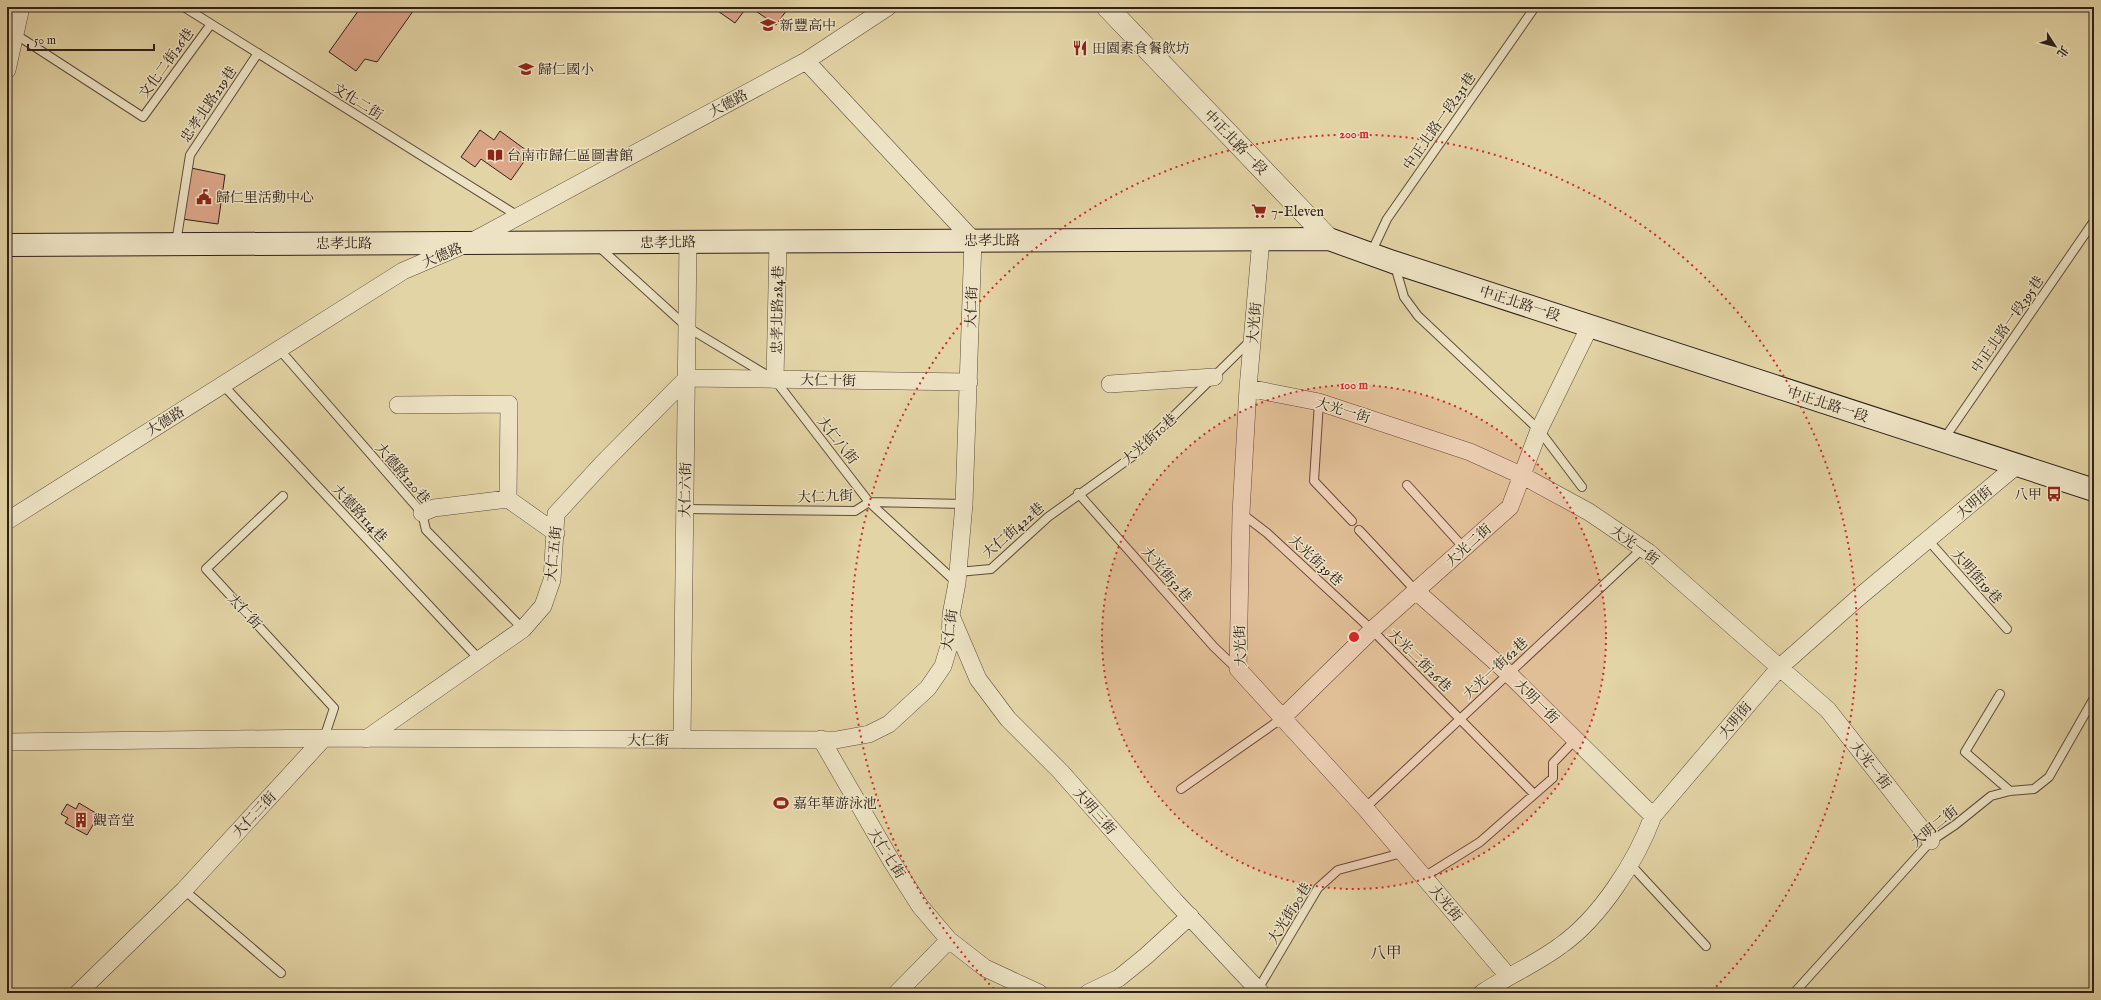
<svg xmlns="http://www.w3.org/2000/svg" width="2101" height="1000" viewBox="0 0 2101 1000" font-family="'IM FELL English','Noto Serif TC',serif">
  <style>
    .building { fill: #dca689; stroke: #2f201b }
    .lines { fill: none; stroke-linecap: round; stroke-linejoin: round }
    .service-casing { stroke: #5c4d3e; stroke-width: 10 }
    .minor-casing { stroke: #5c4d3e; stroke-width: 18 }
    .tertiary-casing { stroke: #5c4d3e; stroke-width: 22 }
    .secondary-casing { stroke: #2f201b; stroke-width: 24 }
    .service { stroke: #ede3c4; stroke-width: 8 }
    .minor { stroke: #ede3c4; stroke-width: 17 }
    .tertiary { stroke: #ede3c4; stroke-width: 21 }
    .secondary { stroke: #ede3c4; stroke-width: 22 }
    .ring { fill: none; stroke: #d62828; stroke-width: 2; stroke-dasharray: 2 4 }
    .labels { text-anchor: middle; stroke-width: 3; stroke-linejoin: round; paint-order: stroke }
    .poi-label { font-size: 14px; fill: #2f201b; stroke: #ede3c4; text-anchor: start }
    .street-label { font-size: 14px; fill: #2f201b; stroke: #ede3c4 }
    .quarter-label { font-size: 16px; fill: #2f201b; stroke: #ede3c4 }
    .centre { fill: #d62828; stroke: #ede3c4; stroke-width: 2 }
    .ring-label { font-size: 12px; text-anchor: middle; font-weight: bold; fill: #d62828; stroke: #ede3c4; stroke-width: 3; stroke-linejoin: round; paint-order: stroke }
  </style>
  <rect width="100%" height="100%" fill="#e3d4a5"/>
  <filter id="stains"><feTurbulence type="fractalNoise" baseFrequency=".005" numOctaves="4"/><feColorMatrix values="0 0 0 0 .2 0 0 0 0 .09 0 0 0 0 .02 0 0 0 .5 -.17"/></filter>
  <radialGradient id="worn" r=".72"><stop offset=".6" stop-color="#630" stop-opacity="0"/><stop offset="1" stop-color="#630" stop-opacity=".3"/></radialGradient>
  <path class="building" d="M361 7H416L377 62 365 59 356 71 329 52Z
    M712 7H747L735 23Z
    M754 7H789L776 25 753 9Z
    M480 130 494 140 500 131 530 153 511 180 481 159 475 167 461 157Z
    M191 168 225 175 218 224 182 219Z
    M79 803 99 815 87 835 65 823 68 818 61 814 67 804 76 809Z"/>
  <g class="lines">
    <g class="service-casing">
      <path id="service" d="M184 7 518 216
        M15 34 143 117 211 24
        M176 243 190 155 258 53
        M598 246 687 327 775 380 869 502 957 583
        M1371 253 1387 219 1535 7
        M1395 266 1404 297 1418 316 1539 430 1582 487
        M279 349 422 513 426 530 523 629
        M223 385 479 659
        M1319 402 1314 481 1352 521
        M1944 439 2094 221
        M1407 485 1464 548
        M1078 493 1214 647 1237 669
        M283 496 206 569 334 708 324 738
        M685 509 855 511 869 502 964 504
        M1241 513 1267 533 1372 630 1534 794
        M1359 530 1416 591
        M1928 540 2007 629
        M958 572 991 569 1048 517 1133 456 1250 341
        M2000 694 1965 752 2010 791
        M1181 789 1281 719
        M1365 808 1643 548
        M1630 864 1706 946
        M1424 877 1480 842 1553 778V763L1575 740
        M184 890 281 973
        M1257 991 1318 888 1338 870 1402 853
        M1794 993 1931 841 1955 825 1991 796 2010 791 2034 789 2049 777 2094 698"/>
    </g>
    <g class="minor-casing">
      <path id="minor" d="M7 70 21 7
        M1261 239 1248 388 1241 513 1238 669 1365 808 1508 976
        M775 380 778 241
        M1110 384 1214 377
        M1248 388 1319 402 1470 452 1523 476 1589 512 1648 552 1828 710 1931 841
        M398 405 509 404 508 499
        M422 513 434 508 508 499 556 533
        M7 521 403 271 471 242 806 61 888 7
        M1416 591 1509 674 1653 816
        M952 618 978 679 1008 719 1061 772 1174 900 1261 993
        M1281 719 1372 630 1510 507 1539 430 1590 326
        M366 739 523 629 543 606 552 580 556 514 602 464 687 378 969 382
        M821 739 892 862 920 906 949 940 985 968 1039 993
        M682 740 688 241
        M7 742 324 738 836 740 869 734 889 724 928 688 943 666 950 643 951 615 957 583 964 504 973 240 806 61
        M78 993 184 890 324 738
        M897 993 949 940
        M1088 993 1119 978 1146 956 1190 916
        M1482 993C1507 976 1536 964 1560 946 1600 918 1636 862 1653 816L1780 667 1858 598 2016 466"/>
    </g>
    <g class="tertiary-casing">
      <path id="tertiary" d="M1107 7 1329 239"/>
    </g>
    <g class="secondary-casing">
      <path id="secondary" d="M7 245 1329 239 1393 262 2094 490"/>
    </g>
    <use href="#service" class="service"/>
    <use href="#minor" class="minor"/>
    <use href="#tertiary" class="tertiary"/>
    <use href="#secondary" class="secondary"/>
  </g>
  <circle cx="1354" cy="637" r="252" fill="#d62828" fill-opacity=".12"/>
  <g class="ring">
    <circle cx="1354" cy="637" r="252"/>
    <path d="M998 993A503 503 0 1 1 1710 993"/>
  </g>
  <defs>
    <g id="school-bare" transform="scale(1.2)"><path d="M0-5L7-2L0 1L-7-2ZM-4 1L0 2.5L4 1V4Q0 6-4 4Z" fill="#8f2418" stroke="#ede3c4" stroke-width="2.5" paint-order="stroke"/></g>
    <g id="restaurant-bare" transform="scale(1.2)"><path d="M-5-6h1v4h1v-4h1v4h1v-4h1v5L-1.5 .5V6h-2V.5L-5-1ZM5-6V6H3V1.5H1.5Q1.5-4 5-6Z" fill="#8f2418" stroke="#ede3c4" stroke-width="2.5" paint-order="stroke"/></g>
    <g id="library-bare" transform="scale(1.2)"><path d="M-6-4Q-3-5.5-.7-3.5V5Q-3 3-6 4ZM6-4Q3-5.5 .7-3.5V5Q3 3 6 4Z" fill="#8f2418" stroke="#ede3c4" stroke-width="2.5" paint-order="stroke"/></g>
    <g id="civic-bare" transform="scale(1.2)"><path d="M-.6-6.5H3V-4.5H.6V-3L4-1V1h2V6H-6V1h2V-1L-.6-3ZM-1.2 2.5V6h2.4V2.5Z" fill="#8f2418" stroke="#ede3c4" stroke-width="2.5" paint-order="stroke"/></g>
    <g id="supermarket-bare" transform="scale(1.2)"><path d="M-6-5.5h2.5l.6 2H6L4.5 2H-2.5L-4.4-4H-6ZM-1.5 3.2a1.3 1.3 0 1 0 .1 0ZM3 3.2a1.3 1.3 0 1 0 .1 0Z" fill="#8f2418" stroke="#ede3c4" stroke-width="2.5" paint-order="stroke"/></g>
    <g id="bus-bare" transform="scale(1.2)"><path d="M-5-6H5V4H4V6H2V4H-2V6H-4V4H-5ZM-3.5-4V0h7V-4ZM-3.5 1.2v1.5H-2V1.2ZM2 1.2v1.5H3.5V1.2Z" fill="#8f2418" stroke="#ede3c4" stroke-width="2.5" paint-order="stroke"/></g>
    <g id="stadium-bare" transform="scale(1.2)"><path d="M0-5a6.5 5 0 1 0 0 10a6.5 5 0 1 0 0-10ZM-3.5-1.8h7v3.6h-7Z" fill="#8f2418" stroke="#ede3c4" stroke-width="2.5" paint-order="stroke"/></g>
    <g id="building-bare" transform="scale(1.2)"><path d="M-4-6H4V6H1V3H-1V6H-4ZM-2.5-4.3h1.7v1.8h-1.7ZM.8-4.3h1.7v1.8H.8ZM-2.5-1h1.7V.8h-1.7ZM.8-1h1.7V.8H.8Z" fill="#8f2418" stroke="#ede3c4" stroke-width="2.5" paint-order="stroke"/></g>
  </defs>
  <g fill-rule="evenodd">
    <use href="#school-bare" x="768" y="25"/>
    <use href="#restaurant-bare" x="1080" y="48"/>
    <use href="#school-bare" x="526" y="69"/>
    <use href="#library-bare" x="495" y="155"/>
    <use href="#civic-bare" x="204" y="197"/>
    <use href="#supermarket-bare" x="1259" y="211"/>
    <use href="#bus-bare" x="2054" y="494"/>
    <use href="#stadium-bare" x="781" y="803"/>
    <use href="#building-bare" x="81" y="820"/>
  </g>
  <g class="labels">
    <g class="poi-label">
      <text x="780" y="30">新豐高中</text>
      <text x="1092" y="53">田園素食餐飲坊</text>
      <text x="538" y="74">歸仁國小</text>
      <text x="507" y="160">台南市歸仁區圖書館</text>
      <text x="216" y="202">歸仁里活動中心</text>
      <text x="1271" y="216">7-Eleven</text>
      <text x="2042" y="499" text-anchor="end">八甲</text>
      <text x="793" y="808">嘉年華游泳池</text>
      <text x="93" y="825">觀音堂</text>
    </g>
    <g class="street-label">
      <text transform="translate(166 63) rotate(-54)" y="5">文化二街26巷</text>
      <text transform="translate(358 101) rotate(32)" y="5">文化二街</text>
      <text transform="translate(728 103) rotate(-28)" y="5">大德路</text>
      <text transform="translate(208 104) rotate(-56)" y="5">忠孝北路219巷</text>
      <text transform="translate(1439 121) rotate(-55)" y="5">中正北路一段231巷</text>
      <text transform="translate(1236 142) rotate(46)" y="5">中正北路一段</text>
      <text x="992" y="245">忠孝北路</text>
      <text transform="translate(668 242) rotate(-1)" y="5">忠孝北路</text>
      <text x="344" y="248">忠孝北路</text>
      <text transform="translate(442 255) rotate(-23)" y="5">大德路</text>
      <text transform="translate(1520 303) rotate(18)" y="5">中正北路一段</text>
      <text transform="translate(971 307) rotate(-88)" y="5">大仁街</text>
      <text transform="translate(777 310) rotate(-89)" y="5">忠孝北路284巷</text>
      <text transform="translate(1254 323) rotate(-85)" y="5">大光街</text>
      <text transform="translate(2007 324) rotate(-55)" y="5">中正北路一段395巷</text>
      <text transform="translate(828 380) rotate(1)" y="5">大仁十街</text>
      <text transform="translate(1828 404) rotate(18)" y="5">中正北路一段</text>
      <text transform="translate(1343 410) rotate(17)" y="5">大光一街</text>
      <text transform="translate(165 421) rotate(-32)" y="5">大德路</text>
      <text transform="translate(1149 439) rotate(-42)" y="5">大光街10巷</text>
      <text transform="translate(838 440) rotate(52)" y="5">大仁八街</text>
      <text transform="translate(403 473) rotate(49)" y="5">大德路120巷</text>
      <text transform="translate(685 490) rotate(-89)" y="5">大仁六街</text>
      <text transform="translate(825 496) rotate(-2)" y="5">大仁九街</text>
      <text transform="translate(1974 502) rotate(-40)" y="5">大明街</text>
      <text transform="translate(360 513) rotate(47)" y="5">大德路114巷</text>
      <text transform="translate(1013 530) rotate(-41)" y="5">大仁街422巷</text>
      <text transform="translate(1468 545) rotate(-42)" y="5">大光二街</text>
      <text transform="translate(1635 545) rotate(36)" y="5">大光一街</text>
      <text transform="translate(553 554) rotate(-84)" y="5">大仁五街</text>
      <text transform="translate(1316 560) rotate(43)" y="5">大光街39巷</text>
      <text transform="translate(1167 574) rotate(49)" y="5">大光街52巷</text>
      <text transform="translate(1977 576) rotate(48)" y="5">大明街19巷</text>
      <text transform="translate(245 611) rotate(47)" y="5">大仁街</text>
      <text transform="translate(949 630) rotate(-82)" y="5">大仁街</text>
      <text transform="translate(1240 646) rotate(-92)" y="5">大光街</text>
      <text transform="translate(1420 660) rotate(45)" y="5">大光二街26巷</text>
      <text transform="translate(1495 668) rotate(-43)" y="5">大光一街62巷</text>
      <text transform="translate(1537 701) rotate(45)" y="5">大明一街</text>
      <text transform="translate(1735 720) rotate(-50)" y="5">大明街</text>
      <text x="648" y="745">大仁街</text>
      <text transform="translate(1871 765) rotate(52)" y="5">大光一街</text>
      <text transform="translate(1095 811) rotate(49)" y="5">大明三街</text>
      <text transform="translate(254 814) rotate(-47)" y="5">大仁三街</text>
      <text transform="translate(1934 826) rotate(-39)" y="5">大明二街</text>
      <text transform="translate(887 853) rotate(58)" y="5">大仁七街</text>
      <text transform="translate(1446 903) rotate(50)" y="5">大光街</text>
      <text transform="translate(1289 913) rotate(-58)" y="5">大光街90巷</text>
    </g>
    <g class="quarter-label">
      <text x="1386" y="958">八甲</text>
    </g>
  </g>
  <circle cx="1354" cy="637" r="6" class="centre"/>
  <g class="ring-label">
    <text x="1354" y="138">200 m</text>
    <text x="1354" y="389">100 m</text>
  </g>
  <rect width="2101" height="1000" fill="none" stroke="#e3d4a5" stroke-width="24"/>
  <rect x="8" y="8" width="2085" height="984" fill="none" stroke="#2f201b" stroke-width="2"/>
  <rect x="12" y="12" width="2077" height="976" fill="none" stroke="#2f201b"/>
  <g transform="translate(2055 46) rotate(126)" stroke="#ede3c4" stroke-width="3" paint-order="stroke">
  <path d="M0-3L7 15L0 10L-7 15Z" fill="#2f201b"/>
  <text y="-6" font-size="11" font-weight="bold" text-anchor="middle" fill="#2f201b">北</text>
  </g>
  <path d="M28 44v6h126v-6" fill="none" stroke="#2f201b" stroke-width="2"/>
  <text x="34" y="44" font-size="12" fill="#2f201b" stroke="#ede3c4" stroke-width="3" paint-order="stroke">50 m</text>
  <rect width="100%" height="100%" filter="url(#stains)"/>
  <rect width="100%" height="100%" fill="url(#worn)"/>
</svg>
